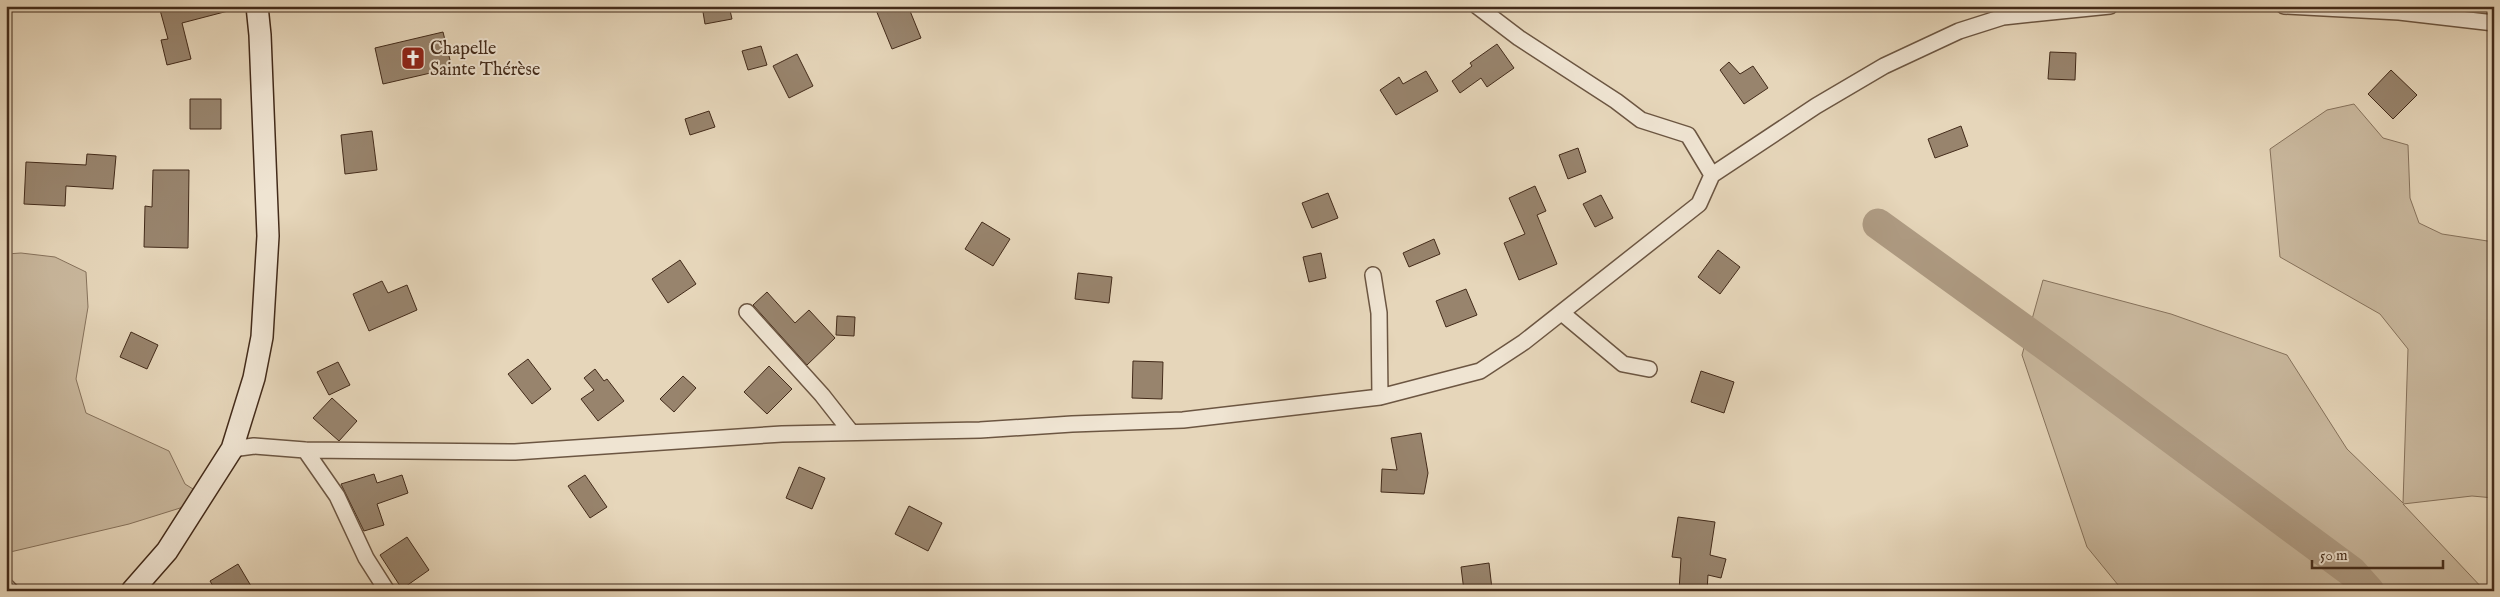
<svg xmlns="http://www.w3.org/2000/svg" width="2500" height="597" viewBox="0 0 2500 597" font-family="'IM FELL English',serif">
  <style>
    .green { fill: #cab99f; stroke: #86725c }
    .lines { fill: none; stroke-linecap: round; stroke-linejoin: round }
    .river { stroke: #af9c84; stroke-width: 31 }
    .building { fill: #98846d; stroke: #432b1a }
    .street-casing { stroke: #6c5642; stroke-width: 18 }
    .secondary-casing { stroke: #432b1a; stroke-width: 24 }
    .street { stroke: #efe4d2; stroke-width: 15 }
    .secondary { stroke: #efe4d2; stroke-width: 21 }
    .labels { text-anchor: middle; stroke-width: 4; stroke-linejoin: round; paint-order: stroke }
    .poi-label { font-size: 18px; fill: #432b1a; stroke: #efe4d2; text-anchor: start }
  </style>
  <rect width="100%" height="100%" fill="#e6d6ba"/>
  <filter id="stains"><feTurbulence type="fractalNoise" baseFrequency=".004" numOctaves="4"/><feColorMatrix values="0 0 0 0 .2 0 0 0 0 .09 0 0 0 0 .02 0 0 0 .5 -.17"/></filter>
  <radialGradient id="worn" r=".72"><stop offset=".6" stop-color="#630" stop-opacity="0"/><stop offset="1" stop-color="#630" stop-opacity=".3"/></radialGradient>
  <path class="green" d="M2354 104 2383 138 2408 145 2410 198 2419 223 2442 234 2494 242V498L2472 496 2403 504 2485 591H2123L2087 547 2022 355 2043 280 2171 314 2287 355 2347 449 2403 503 2408 349 2380 314 2280 257 2270 149 2327 110Z
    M21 253 55 257 86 272 88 307 76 379 86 413 169 451 185 484 209 499 129 524 6 553V254Z"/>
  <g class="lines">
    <path class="river" d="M1878 224 2059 355 2352 572 2369 591"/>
  </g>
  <path class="building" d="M176 6H227L228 11 182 23 191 59 167 65 161 40 168 39 160 10Z
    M702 6H729L732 19 705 24Z
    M885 6H908L921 38 892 49 876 10Z
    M443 32 452 68 383 84 375 48Z
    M1497 44 1514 68 1487 87 1481 78 1460 93 1452 81 1472 66 1470 63Z
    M761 46 767 65 748 70 742 51Z
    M2050 52 2076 53 2075 80 2048 79Z
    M797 54 813 86 789 98 773 66Z
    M1729 62 1740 74 1753 66 1768 88 1744 104 1720 70Z
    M2391 70 2417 95 2393 119 2368 94Z
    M1426 71 1438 91 1396 115 1380 90 1399 77 1403 84Z
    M190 99H221V129H190Z
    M709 111 715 127 690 135 685 119Z
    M1961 126 1968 146 1935 158 1928 139Z
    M372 131 377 170 345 174 341 135Z
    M1578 148 1586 172 1568 179 1559 155Z
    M87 154 116 156 113 189 66 186 65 206 24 204 26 162 86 165Z
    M153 170H189L188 248 144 247 145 206 152 207Z
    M1535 186 1546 211 1537 215 1557 264 1519 280 1504 243 1525 234 1509 198Z
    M1328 193 1338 218 1312 228 1302 203Z
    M1601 195 1613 218 1595 227 1583 204Z
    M982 222 1010 239 993 266 965 249Z
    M1434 239 1440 254 1409 267 1403 253Z
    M1718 250 1740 267 1720 294 1698 277Z
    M1321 253 1326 278 1309 282 1303 257Z
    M680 260 696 284 668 303 652 279Z
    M1078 273 1112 277 1109 303 1075 299Z
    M382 281 388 293 407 285 417 310 369 331 353 294Z
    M1466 289 1477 315 1446 327 1436 301Z
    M767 292 795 323 809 310 835 338 807 365 753 305Z
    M837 316 855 317 854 336 836 335Z
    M131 332 158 345 147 369 120 357Z
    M528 359 551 389 532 404 508 374Z
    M1133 361 1163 362 1162 399 1132 398Z
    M338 362 350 385 329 395 317 372Z
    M769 366 792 389 767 414 744 392Z
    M595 369 604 381 607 379 624 401 598 421 581 399 594 390 584 378Z
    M1701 371 1734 382 1724 413 1691 402Z
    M683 376 696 388 674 412 660 399Z
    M332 398 357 421 339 441 313 418Z
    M1421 433 1428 473 1424 494 1381 492 1382 469 1397 470 1391 438Z
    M799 467 825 478 812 509 786 498Z
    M374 474 377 483 402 475 408 493 377 504 384 525 364 531 341 484Z
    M585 475 607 507 590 518 568 486Z
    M909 506 942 523 928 551 895 534Z
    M1678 517 1715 522 1710 555 1726 559 1721 578 1708 575 1707 591H1679L1681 558 1672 557Z
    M407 537 429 570 402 589 380 555Z
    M1489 563 1492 589 1464 591 1461 567Z
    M238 564 254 591H216L210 581Z"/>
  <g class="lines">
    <g class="street-casing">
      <path id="street" d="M1477 6 1519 38 1616 101 1641 120 1688 135 1712 175
        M2284 6 2399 12 2494 23
        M1373 275 1379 313 1380 397
        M747 312 822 395 851 432
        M1562 313 1623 364 1649 369
        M232 449 254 446 305 450 515 452 782 434 980 430 1072 424 1183 420 1380 397 1480 371 1524 342 1699 204 1712 175 1816 106 1884 66 1959 31 2003 17 2110 6
        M305 450 337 496 366 558 387 591
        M6 586 11 591"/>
    </g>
    <g class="secondary-casing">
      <path id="secondary" d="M132 591 167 551 232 449 254 378 262 337 268 236 260 35 257 6"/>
    </g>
    <use href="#street" class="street"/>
    <use href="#secondary" class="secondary"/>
  </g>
  <defs>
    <g id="church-square" transform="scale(1.25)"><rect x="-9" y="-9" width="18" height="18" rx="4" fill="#8f2418" stroke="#efe4d2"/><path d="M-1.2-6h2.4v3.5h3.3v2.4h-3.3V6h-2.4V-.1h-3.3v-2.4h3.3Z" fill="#fff"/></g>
  </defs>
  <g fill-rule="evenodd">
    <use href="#church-square" x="413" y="58"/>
  </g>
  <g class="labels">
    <g class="poi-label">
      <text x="430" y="54">Chapelle<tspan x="430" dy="21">Sainte Thérèse</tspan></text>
    </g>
  </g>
  <rect width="2500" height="597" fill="none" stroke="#e6d6ba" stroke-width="25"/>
  <rect x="8" y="8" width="2485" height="582" fill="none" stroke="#432b1a" stroke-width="2.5"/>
  <rect x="12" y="12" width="2475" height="572" fill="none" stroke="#432b1a"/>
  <path d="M2312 560v8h131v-8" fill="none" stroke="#432b1a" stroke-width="2.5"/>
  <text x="2320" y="560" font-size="15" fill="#432b1a" stroke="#efe4d2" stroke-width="4" paint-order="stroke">50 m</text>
  <rect width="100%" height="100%" filter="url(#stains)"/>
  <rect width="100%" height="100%" fill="url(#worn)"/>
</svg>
